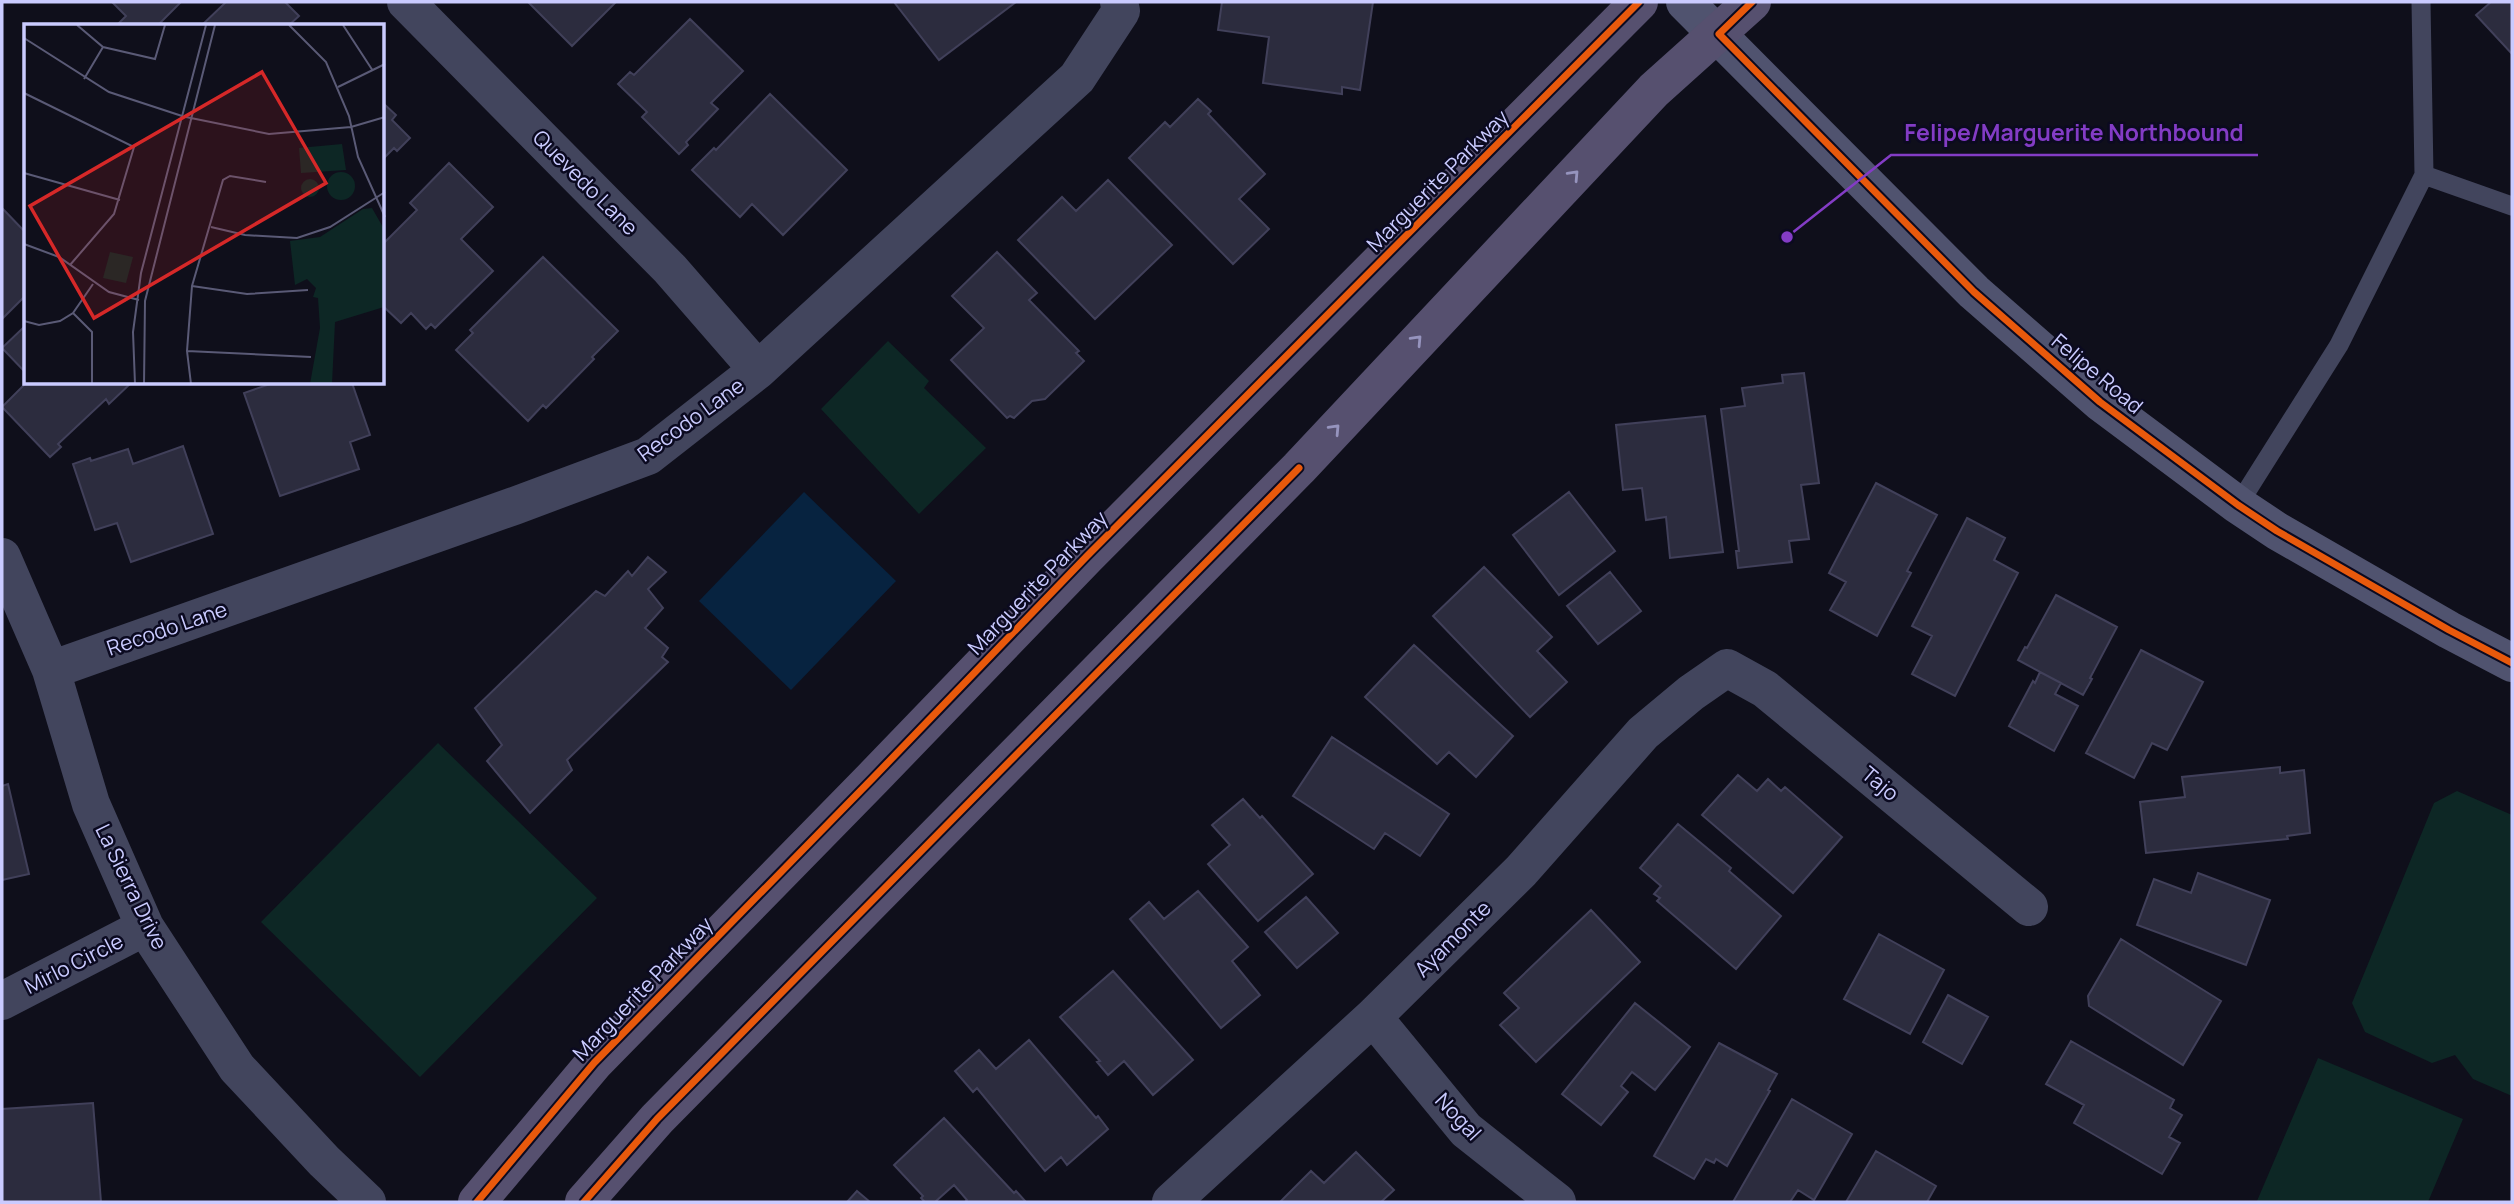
<svg xmlns="http://www.w3.org/2000/svg" width="2514" height="1204" viewBox="0 0 2514 1204" font-family="Manrope,sans-serif">
  <style>
    .green { fill: #0d2725 }
    .water { fill: #072340 }
    .building { fill: #2c2c3e; stroke: #41405a; stroke-width: 2 }
    .lines { fill: none; stroke-linecap: round; stroke-linejoin: round }
    .lane { stroke: #42455d; stroke-width: 19 }
    .street { stroke: #42455d; stroke-width: 38 }
    .secondary { stroke: #50536f; stroke-width: 38 }
    .primary { stroke: #56506f; stroke-width: 38 }
    .cycleway-casing { stroke: #0b0a20; stroke-width: 11 }
    .cycleway { stroke: #e8590c; stroke-width: 7 }
    .oneway { stroke: #9694be }
    .labels { text-anchor: middle; stroke-width: 5; stroke-linejoin: round; paint-order: stroke }
    .street-label { font-size: 21px; fill: #cacbff; stroke: #0b0a20 }
    .inset-road { fill: none; stroke: #5a5a76; stroke-width: 2 }
    .view { fill: #d62828; fill-opacity: 0.15; stroke: #d62828; stroke-width: 3.5 }
    .inset-edge { fill: none; stroke: #cacbff; stroke-width: 3.5 }
    .leader { fill: none; stroke: #833cc5; stroke-width: 2.5 }
    .callout-dot { fill: #833cc5; stroke: #0b0a20; stroke-width: 2.5 }
    .callout-label { font-size: 23px; text-anchor: middle; font-weight: bold; fill: #833cc5; stroke: #0b0a20; stroke-width: 5; stroke-linejoin: round; paint-order: stroke }
  </style>
  <rect width="100%" height="100%" fill="#0f0f1b"/>
  <path class="green" d="M888 341 929 381 924 388 986 448 919 514 821 409Z
    M438 743 597 898 420 1077 261 922Z
    M2457 791 2512 815V1096L2473 1079 2455 1055 2432 1063 2365 1032 2352 1003 2434 803Z
    M2318 1058 2463 1119 2428 1202 2257 1201Z"/>
  <path class="water" d="M804 492 896 581 791 690 699 601Z"/>
  <path class="building" d="M112 2H181L157 26H116L126 16Z
    M226 2H285L299 16 288 26H201Z
    M528 2H616L572 46Z
    M894 2H1016L939 60Z
    M1222 2H1373L1360 90 1342 87V94L1263 83 1269 37 1218 30Z
    M2491 2H2512V54L2476 15Z
    M690 19 743 71 711 103 718 109 686 142 688 145 679 154 642 117 647 112 618 84 630 72 634 75Z
    M770 94 847 170 783 235 752 204 740 217 692 170 714 148 716 150Z
    M1198 99 1211 111 1208 114 1265 174 1239 199 1269 229 1233 264 1129 158 1165 122 1170 127Z
    M383 103 396 115 392 120 410 138 397 151 394 148 383 159Z
    M449 163 493 207 461 239 493 271 435 328 431 324 426 329 411 313 401 323 383 306V244L417 210 410 203Z
    M1108 180 1172 245 1095 319 1018 240 1062 197 1076 211Z
    M2 208 26 233V295L2 319Z
    M997 252 1037 293 1029 300 1079 351 1076 353 1084 361 1045 399 1032 401 1014 418 1010 416 1007 418 951 360 984 328 952 296Z
    M543 257 618 331 592 357 594 359 546 408 543 405 528 421 456 350 473 333 470 330Z
    M26 325V373L2 348Z
    M1804 373 1819 483 1801 485 1809 539 1789 541 1792 562 1738 568 1736 551H1739L1721 409 1745 406 1742 388 1783 383 1782 375Z
    M26 383H131L109 404 106 399 58 444 61 447 50 457 2 407Z
    M273 383H352L370 435 350 442 359 469 280 496 244 393Z
    M1705 416 1723 552 1670 558 1666 517 1646 520 1642 488 1623 490 1616 425Z
    M183 446 213 534 131 562 117 523 95 530 73 464 90 458 91 461 128 449 133 464Z
    M1876 483 1937 515 1907 571 1911 573 1877 636 1830 610 1846 582 1829 573Z
    M1569 492 1615 551 1559 595 1513 535Z
    M1967 518 2005 538 1994 560 2018 573 1955 696 1912 674 1932 636 1912 626Z
    M648 557 666 572 648 589 663 608 645 628 668 648 662 657 668 662 567 760 572 770 530 813 487 761 502 745 475 708 596 591 605 596 628 571 632 576Z
    M1484 567 1552 637 1537 651 1567 682 1530 717 1433 616Z
    M1610 572 1641 611 1598 644 1567 606Z
    M2056 595 2117 627 2090 678 2092 679 2083 695 2018 660 2025 647 2027 648Z
    M1414 645 1513 736 1476 777 1449 752 1437 764 1365 697Z
    M2141 650 2203 682 2167 750 2152 743 2134 778 2086 753Z
    M2040 672 2061 683 2055 694 2078 706 2054 751 2009 726 2033 681 2035 683Z
    M1332 737 1449 814 1420 856 1385 833 1374 849 1293 796Z
    M2280 767V773L2304 770 2310 833 2287 836 2288 839 2146 853 2140 802 2185 797 2182 777Z
    M1738 775 1757 791 1768 779 1781 791 1785 787 1842 837 1793 893 1702 815Z
    M8 784 29 874 2 880V786Z
    M1243 799 1260 818 1262 816 1313 874 1258 921 1208 864 1230 845 1212 825Z
    M1678 824 1731 868 1729 871 1781 916 1736 969 1657 901 1660 898 1654 894 1661 886 1640 868Z
    M2198 873 2270 900 2246 965 2137 925 2154 879 2191 893Z
    M1198 891 1248 947 1232 961 1260 995 1221 1028 1130 919 1149 902 1164 919Z
    M1306 897 1338 933 1297 968 1265 932Z
    M1591 910 1640 962 1536 1062 1500 1025 1519 1008 1504 993Z
    M1879 934 1944 970 1910 1034 1844 999Z
    M2121 939 2221 1001 2183 1065 2089 1006 2088 996Z
    M1113 971 1193 1060 1153 1095 1124 1061 1108 1075 1097 1062 1100 1061 1060 1017Z
    M1948 995 1988 1017 1962 1064 1923 1042Z
    M1635 1003 1690 1047 1655 1090 1632 1072 1621 1086 1628 1092 1601 1125 1562 1094Z
    M1029 1040 1096 1118 1098 1116 1108 1129 1067 1165 1061 1157 1045 1171 977 1088 973 1092 955 1071 979 1050 996 1069Z
    M2071 1041 2174 1100 2170 1108 2182 1115 2169 1137 2180 1143 2162 1174 2074 1123 2084 1105 2046 1084Z
    M1719 1043 1777 1074 1768 1090 1770 1091 1727 1166 1716 1159 1714 1163 1706 1159 1694 1179 1654 1156Z
    M1792 1099 1852 1134 1814 1200 1798 1190 1790 1202H1733Z
    M93 1103 101 1202H2V1109Z
    M944 1118 1014 1193 1016 1191 1026 1202H965L967 1200 954 1185 935 1202H925L921 1198 923 1196 894 1165Z
    M1876 1151 1936 1186 1927 1202H1846Z
    M1356 1152 1394 1190 1381 1202H1280L1311 1171 1324 1183Z
    M857 1191 870 1202H847Z"/>
  <g class="lines">
    <path class="lane" d="M2424 175 2512 206
      M2238 505 2339 345 2424 175 2421 2"/>
    <path class="street" d="M406 2 670 269 758 370
      M2 557 51 670 91 804 145 927 237 1068 324 1161 367 1202
      M51 670 514 506 648 456 758 370 1077 78 1121 11 1119 2
      M2 1001 145 927
      M1373 1017 1466 1130 1557 1202
      M1171 1202 1373 1017 1521 871 1643 733 1691 693 1727 668 1765 689 2029 907"/>
    <path class="secondary" d="M1685 2 1974 292 2100 402 2238 505 2277 531 2449 630 2512 663"/>
    <path class="primary" d="M477 1202 594 1063 873 778 1087 556 1639 2
      M584 1202 657 1119 1299 468 1654 90 1752 2"/>
    <g class="cycleway-casing">
      <path id="cycleway" d="M1752 2 1719 34 1974 292 2100 402 2238 505 2277 531 2449 630 2512 663
        M477 1202 594 1063 873 778 1087 556 1639 2
        M584 1202 657 1119 1299 468"/>
    </g>
    <use href="#cycleway" class="cycleway"/>
  </g>
  <defs><path id="oneway-chevron" d="M-2-3.5L2.5 0L-2 3.5" fill="none" stroke-width="1.6" stroke-linecap="round" stroke-linejoin="round" transform="scale(1.75)"/></defs>
  <g class="oneway">
    <use href="#oneway-chevron" transform="translate(1574 175) rotate(-47)"/>
    <use href="#oneway-chevron" transform="translate(1417 340) rotate(-47)"/>
    <use href="#oneway-chevron" transform="translate(1335 429) rotate(-47)"/>
  </g>
  <g class="labels">
    <g class="street-label">
      <text transform="translate(1438 181) rotate(-45)" y="7">Marguerite Parkway</text>
      <text transform="translate(585 183) rotate(45)" y="7">Quevedo Lane</text>
      <text transform="translate(2097 374) rotate(40)" y="7">Felipe Road</text>
      <text transform="translate(691 420) rotate(-36)" y="7">Recodo Lane</text>
      <text transform="translate(1038 583) rotate(-46)" y="7">Marguerite Parkway</text>
      <text transform="translate(167 629) rotate(-19)" y="7">Recodo Lane</text>
      <text transform="translate(1880 784) rotate(40)" y="7">Tajo</text>
      <text transform="translate(131 887) rotate(64)" y="7">La Sierra Drive</text>
      <text transform="translate(1453 939) rotate(-45)" y="7">Ayamonte</text>
      <text transform="translate(74 964) rotate(-27)" y="7">Mirlo Circle</text>
      <text transform="translate(643 989) rotate(-46)" y="7">Marguerite Parkway</text>
      <text transform="translate(1458 1117) rotate(47)" y="7">Nogal</text>
    </g>
  </g>
  <g transform="translate(24 24)">
    <rect width="360" height="360" fill="#0f0f1b"/>
    <path d="M318 120 322 146 277 149 275 124ZM303 162a14 14 0 1 1 28 0a14 14 0 1 1-28 0ZM277 164a9 9 0 1 1 18 0a9 9 0 1 1-18 0ZM348 184 360 205V283L311 298 308 360H286L296 304 294 274 289 273 292 264 283 255 271 261 266 217 296 213 339 185ZM86 228 109 233 102 259 79 254Z" fill="#0d2725"/>
    <path class="inset-road" d="M53 1 79 23 131 35 141 1M265 1 302 38 325 92 334 133 361 193M319 1 349 47M0 14 85 68 158 92M60 55 79 23M314 63 361 40M0 69 110 123 90 190 46 241M162 93 245 110 327 103 361 93M0 149 96 176M187 203 221 211 273 214 306 203 361 168M0 220 35 233 85 268 115 276M168 262 223 270 284 266M49 289 68 308V360M0 297 15 301 36 297 49 289 69 260M163 327 287 333M111 360 109 308 117 249 182 1M120 360 121 277 191 1M167 360 163 327 168 262 199 156 206 152 242 158"/>
    <path class="view" d="M238 48 302 159 70 294 6 182Z"/>
    <rect width="360" height="360" class="inset-edge"/>
  </g>
  <path class="leader" d="M1787 237L1891 155H2258"/>
  <circle class="callout-dot" cx="1787" cy="237" r="7"/>
  <g class="callout-label">
    <text x="2074" y="141">Felipe/Marguerite Northbound</text>
  </g>
  <rect width="2514" height="1204" fill="none" stroke="#cacbff" stroke-width="7"/>
</svg>
